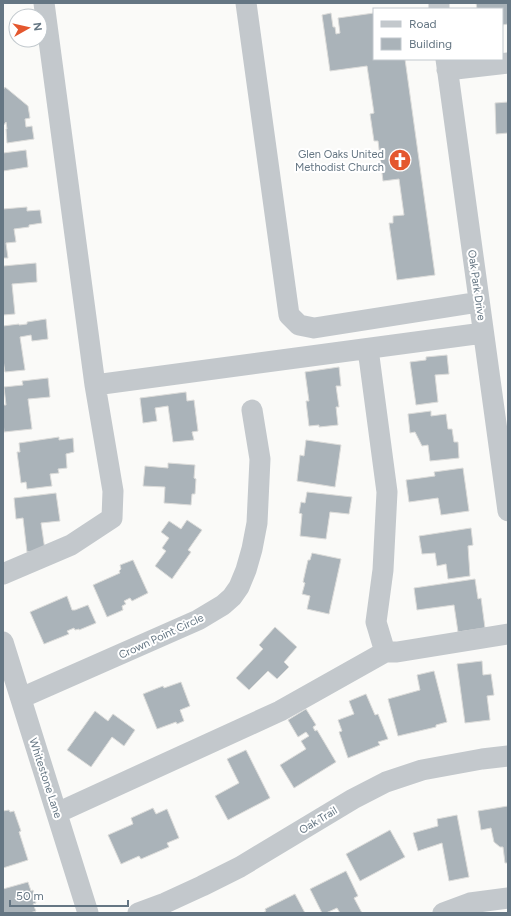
<svg xmlns="http://www.w3.org/2000/svg" width="511" height="916" viewBox="0 0 511 916" font-family="Figtree,sans-serif">
  <style>
    .building { fill: #aab3b9; stroke: #dcdcda }
    .lines { fill: none; stroke-linecap: round; stroke-linejoin: round }
    .minor { stroke: #c3c8cc; stroke-width: 21 }
    .labels { text-anchor: middle; stroke-width: 4; stroke-linejoin: round; paint-order: stroke }
    .poi-label { font-size: 11px; fill: #657683; stroke: #fff; text-anchor: end }
    .street-label { font-size: 11px; fill: #657683; stroke: #fff }
  </style>
  <rect width="100%" height="100%" fill="#fafaf8"/>
  <path class="building" d="M476 3H508V24L502 25V9H477Z
    M331 13 333 27H335L336 34 340 33 338 18 374 13V59H405L435 275 397 280 389 223H393V216L404 215 399 179 383 181 378 141H374L370 114 374 113 367 66 330 71 322 15Z
    M5 87 28 106 30 118 25 119 26 127 32 126 34 139 7 143 6 129H7L6 122 3 126V90Z
    M508 102V133L496 134 495 103Z
    M26 150 28 167 3 171V153Z
    M27 207V211L40 210 42 223 29 225V227L14 229 16 242 6 243 8 258H3V209Z
    M36 263 37 282 12 284 15 314 3 315V266Z
    M46 319 48 339 32 341 31 335 20 337 25 370 5 372 3 360V326L19 324V325L27 324V322Z
    M447 355 449 374 435 375 438 402 416 405 410 362 426 360V357Z
    M339 367 341 386H336L339 407H336L338 425 319 427V425L309 426 306 401H309L305 372Z
    M48 378 50 397 28 399 32 429 4 432 3 422V405H6L4 387 23 385 22 381Z
    M186 392 187 401 194 400 198 431 192 432 194 440 173 442 168 406 155 408 157 421 143 423 140 398Z
    M431 411V416L446 414 448 429H452L454 442H458L459 458 430 461 428 445 422 446 415 432 410 433 408 414Z
    M59 437V440L73 438 74 452 66 454 67 468 58 469 59 473 50 474 52 486 27 489 26 482 21 483 17 452H20L19 443Z
    M306 440 341 445 335 487 297 481 300 455 304 456Z
    M168 463 195 465 194 478 196 479 195 494H192L191 505 164 503 165 487 143 486 145 466 168 468Z
    M463 468 469 511 441 515 438 498 409 502 406 480 435 476 434 472Z
    M307 492 352 497 349 514 330 512 326 539 300 536 302 514 299 513 301 502 305 503Z
    M56 493 60 521 41 523 45 550 27 552 23 518 16 519 14 498Z
    M187 520 202 530 188 550 191 552 172 579 155 566 166 551 162 548 169 538 161 532 169 521 181 529Z
    M471 528 473 545 468 546 470 576 448 579 446 564 437 566 435 553 422 554 419 536Z
    M312 553 341 559 329 614 307 609 310 596 302 594 305 583 303 582 308 560H310Z
    M133 560 148 593 132 601 130 598 124 601 126 604 122 606 123 610 107 617 93 585 120 573 119 571 121 569 120 565Z
    M475 579 478 599 481 598 485 628 458 632 454 605 417 610 414 588Z
    M67 596 72 610H75L88 605 96 623 79 630V629L75 630 74 628 67 631 69 634 44 644 30 612Z
    M275 627 297 647 284 662 289 667 277 679 268 671 249 690 236 678 263 649 259 645Z
    M482 661 483 675 491 674 494 695 487 696 490 720 465 723 457 664Z
    M434 671 447 722 436 725V727L398 736 388 699 420 690 417 675Z
    M181 682 190 706 180 710 184 721 177 724 176 722 157 729 143 694 163 686 164 688Z
    M366 694 375 715 378 714 388 739 378 742 380 745 348 758 339 732 342 731 338 720 354 714 349 701Z
    M306 709 316 725 313 727 315 731 317 730 336 762 294 788 280 765 306 749 301 741 309 736 306 732 298 737 288 720Z
    M95 711 108 721 113 714 135 730 124 746 112 737 91 767 67 750Z
    M246 750 270 798 228 820 215 796 239 783 227 759Z
    M508 806V863H505L503 847H500L494 842 491 828 481 830 478 811Z
    M153 808 156 814 167 809 179 838 167 843 169 847 141 859 139 856 121 864 108 835 133 824 131 818Z
    M9 810 10 812 14 811 21 831 19 832 28 860 3 868V811Z
    M457 815 469 877 449 881 442 843 418 851 413 833 438 826 437 819Z
    M390 830 405 857 360 881 346 854Z
    M346 871 358 896 354 898 362 913H340L337 908 326 913H322L310 889Z
    M28 882 31 891 33 890 36 903 33 904 36 911 30 913H3V889Z
    M295 894 305 913H263L266 911 265 909Z"/>
  <g class="lines">
    <path class="minor" d="M246 3 289 315 299 325 314 328 479 302
      M439 3V9
      M446 59 508 511
      M447 70 508 63
      M368 349 387 492 383 570 376 622 385 652
      M95 385 483 333
      M3 574 71 545 112 518 113 491 95 385 44 3
      M3 642 88 913
      M21 698 198 620 223 605 232 597 239 587 246 570 252 549 257 523 260 459 252 410
      M57 813 280 711 385 652H397L508 634
      M138 913 165 903 202 886 240 867 353 799 386 782 422 770 482 759 508 756
      M443 913 470 903 508 898"/>
  </g>
  <defs>
    <g id="church-disc" transform="scale(1.15)"><circle r="9.5" fill="#e4572e" stroke="#fff"/><path d="M-1.2-6h2.4v3.5h3.3v2.4h-3.3V6h-2.4V-.1h-3.3v-2.4h3.3Z" fill="#fff"/></g>
  </defs>
  <g fill-rule="evenodd">
    <use href="#church-disc" x="400" y="160"/>
  </g>
  <g class="labels">
    <g class="poi-label">
      <text x="384" y="158">Glen Oaks United<tspan x="384" dy="13">Methodist Church</tspan></text>
    </g>
    <g class="street-label">
      <text transform="translate(477 285) rotate(82)" y="4">Oak Park Drive</text>
      <text transform="translate(161 636) rotate(-25)" y="4">Crown Point Circle</text>
      <text transform="translate(46 778) rotate(72)" y="4">Whitestone Lane</text>
      <text transform="translate(318 820) rotate(-31)" y="4">Oak Trail</text>
    </g>
  </g>
  <rect width="511" height="916" fill="none" stroke="#657683" stroke-width="8"/>
  <rect x="373" y="8" width="130" height="52" fill="#ffffff" stroke="#c1c8cd"/>
  <rect x="381" y="21" width="20" height="6" fill="#c3c8cc" stroke="#c1c8cd"/>
  <text x="409" y="28" font-size="12" fill="#657683">Road</text>
  <rect x="381" y="38" width="20" height="12" fill="#aab3b9" stroke="#c1c8cd"/>
  <text x="409" y="48" font-size="12" fill="#657683">Building</text>
  <g transform="translate(28 28) rotate(82)"><circle r="19" fill="#ffffff" stroke="#c1c8cd"/>
  <path d="M0-3L7 15L0 10L-7 15Z" fill="#e4572e"/>
  <text y="-6" font-size="11" font-weight="bold" text-anchor="middle" fill="#657683">N</text>
  </g>
  <path d="M10 900v6h118v-6" fill="none" stroke="#657683" stroke-width="2"/>
  <text x="16" y="900" font-size="12" fill="#657683" stroke="#ffffff" stroke-width="3" paint-order="stroke">50 m</text>
</svg>
